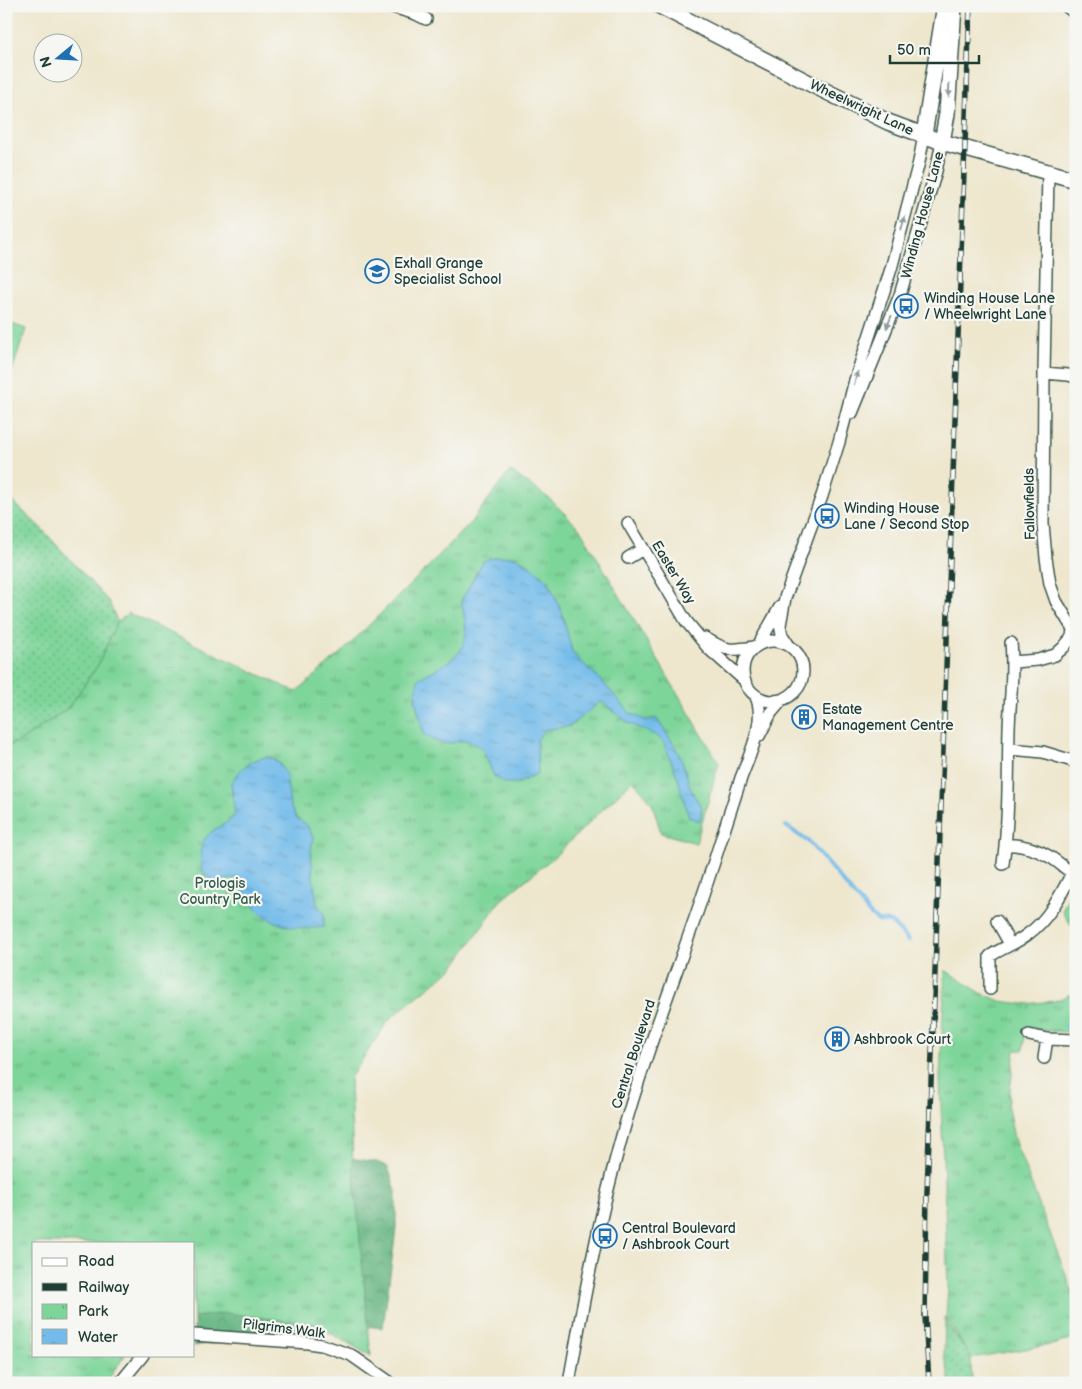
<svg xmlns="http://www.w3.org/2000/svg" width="1082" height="1389" viewBox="0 0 1082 1389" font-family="'Balsamiq Sans',sans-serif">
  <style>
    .grass { fill: url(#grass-dots); stroke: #4e8967 }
    .forest { fill: url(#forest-crowns); stroke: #427a5b }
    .park { fill: url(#park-tufts); stroke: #4e8967 }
    .garden { fill: #7ed59a; stroke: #4e8967 }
    .water { fill: url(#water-ripples); stroke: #487c8f }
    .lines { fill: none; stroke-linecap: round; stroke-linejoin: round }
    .stream { stroke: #72bbea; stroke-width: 4 }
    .minor-casing { stroke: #3e564b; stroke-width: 14 }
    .tertiary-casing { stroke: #3e564b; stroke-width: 18 }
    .minor { stroke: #fff; stroke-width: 11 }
    .tertiary { stroke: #fff; stroke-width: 15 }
    .rail-casing { stroke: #1f3d34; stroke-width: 5.5 }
    .rail { stroke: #f6f6f2; stroke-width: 4; stroke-dasharray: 11; stroke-linecap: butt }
    .oneway { fill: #8f9e9a }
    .labels { text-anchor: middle; stroke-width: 4.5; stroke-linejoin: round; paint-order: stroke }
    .street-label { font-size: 14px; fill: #1f3d34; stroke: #f6f6f2 }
    .poi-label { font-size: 14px; fill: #1f3d34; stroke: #f6f6f2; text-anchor: start }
    .park-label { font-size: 14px; fill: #325b48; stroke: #f6f6f2 }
  </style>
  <defs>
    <pattern id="grass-dots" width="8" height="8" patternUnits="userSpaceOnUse" patternTransform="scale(1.25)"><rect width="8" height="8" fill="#7ed59a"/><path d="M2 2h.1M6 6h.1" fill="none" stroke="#67ae7e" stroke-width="1.8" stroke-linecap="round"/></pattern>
    <pattern id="forest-crowns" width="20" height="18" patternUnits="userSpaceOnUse" patternTransform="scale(1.25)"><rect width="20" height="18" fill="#66b682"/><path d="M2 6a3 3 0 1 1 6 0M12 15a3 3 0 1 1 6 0" fill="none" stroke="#53956b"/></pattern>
    <pattern id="park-tufts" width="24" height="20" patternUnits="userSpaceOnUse" patternTransform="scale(1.25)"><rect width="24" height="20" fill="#7ed59a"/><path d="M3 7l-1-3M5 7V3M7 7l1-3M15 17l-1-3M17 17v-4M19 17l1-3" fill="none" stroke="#67ae7e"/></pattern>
    <pattern id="water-ripples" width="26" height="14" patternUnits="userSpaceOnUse" patternTransform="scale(1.25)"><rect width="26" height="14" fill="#72bbea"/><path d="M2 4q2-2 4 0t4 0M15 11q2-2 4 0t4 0" fill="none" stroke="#5d99be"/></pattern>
  </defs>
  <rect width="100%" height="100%" fill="#f6f6f2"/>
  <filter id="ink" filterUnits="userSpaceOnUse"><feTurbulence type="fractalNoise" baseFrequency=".02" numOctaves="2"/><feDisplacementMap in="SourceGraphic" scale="10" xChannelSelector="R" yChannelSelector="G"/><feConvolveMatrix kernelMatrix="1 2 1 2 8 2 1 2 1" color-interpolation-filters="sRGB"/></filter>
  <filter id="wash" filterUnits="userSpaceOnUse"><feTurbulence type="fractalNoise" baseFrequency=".0096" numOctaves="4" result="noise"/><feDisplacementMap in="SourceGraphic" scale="20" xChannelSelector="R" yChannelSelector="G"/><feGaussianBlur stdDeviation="1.12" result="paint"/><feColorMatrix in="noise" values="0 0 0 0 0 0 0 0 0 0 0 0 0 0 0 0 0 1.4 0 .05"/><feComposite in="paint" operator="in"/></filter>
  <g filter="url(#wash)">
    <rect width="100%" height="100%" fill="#eee7ce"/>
    <path class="grass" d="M6 495 42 529 109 602 118 623 98 665 68 708 22 740 6 747Z
      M945 1317 949 1326 971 1358 972 1383H951L944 1354Z"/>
    <path class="forest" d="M349 1158 377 1162 388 1167 396 1191V1229L383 1328 331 1322 194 1346V1243H104Z"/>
    <path class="park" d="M510 471 550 499 580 529 719 763 696 843 661 833 652 803 633 780 555 856 500 901 454 967 393 1016 386 1024 350 1078 353 1168 371 1356 314 1324 226 1313 194 1317V1243H34V1355H125L106 1383H6V747L22 740 68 708 98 665 116 624 128 613 296 692 341 653 428 567 471 522Z
      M1076 889V932L1062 911 1071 891Z
      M945 970 981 993 1000 1001 1024 1004 1055 1001 1076 992V1031L1067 1032 1026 1029 1023 1050H1015L1008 1107 1014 1139 1076 1301V1337L1056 1344 971 1358 946 1317 948 1287 940 1078Z"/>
    <path class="garden" d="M6 322 26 329 6 389Z"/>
    <path class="water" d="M513 556 531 566 548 581 561 610 573 654 600 679 631 714 648 721 656 718C667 733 678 749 684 767 690 783 689 792 702 806L700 821 689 817 677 776 664 743 657 736 628 723 601 701 570 726 544 730 537 740 538 773 518 783H505L494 776 482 748 466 740C447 744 442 746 424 735L415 699 418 679C460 656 474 652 461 601L483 561 497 557Z
      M269 756 279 763 286 774 290 805 296 818 307 825 313 837 311 851 313 877 317 904 324 913V927C298 931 270 926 252 905 245 897 243 886 239 877 232 878 223 882 216 881 197 880 197 846 207 836 215 827 227 825 235 815L231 783C242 766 249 761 269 756Z"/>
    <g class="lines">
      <path class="stream" d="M786 826 809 842 870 914 878 921 891 922 909 941
        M1066 1026 1076 1023"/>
    </g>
  </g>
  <g filter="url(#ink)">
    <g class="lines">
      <g class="minor-casing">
        <path id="minor" d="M389 6 416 14 426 19
          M1066 6 1076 14
          M1048 173 1044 373 1068 375 1076 377
          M852 413 900 295 936 171 942 142
          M628 523 686 621 709 649 744 680
          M628 558 643 549
          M705 638C726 651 730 651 754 647
          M743 671a30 30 0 1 1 60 0a30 30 0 1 1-60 0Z
          M759 644 780 607
          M788 644 782 635 780 625 785 598 822 496 839 442 855 380 891 269 919 162 924 135
          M1013 662 1038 660 1055 655 1064 647 1072 637 1073 629 1056 601 1050 584 1046 558 1043 524 1044 373
          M759 736 771 713 782 700
          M1009 749 1043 752 1076 762
          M1005 844C1022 845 1036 848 1050 857 1059 862 1066 870 1076 875
          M1003 864C1009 819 1008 773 1009 728 1010 700 1014 671 1011 643
          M997 921 1010 944
          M990 989V956C1002 948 1017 943 1028 934 1048 920 1061 895 1072 873
          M1029 1035 1047 1039 1076 1040
          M1044 1058 1047 1039
          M194 1335 308 1343 322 1345 351 1355 391 1383
          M120 1383 143 1355
          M569 1383C583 1302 598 1222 620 1143 648 1041 689 943 720 843 727 821 734 799 741 778 749 756 768 718 755 695"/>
      </g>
      <g class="tertiary-casing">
        <path id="tertiary" d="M660 6 813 85 888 122 942 142 1076 180
          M924 135 944 11
          M942 142 947 114 954 6"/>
      </g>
      <use href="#minor" class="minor"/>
      <use href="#tertiary" class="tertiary"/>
      <g class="rail-casing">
        <path id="rail" d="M929 1383 925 1316 927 1192 970 6"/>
      </g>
      <use href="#rail" class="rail"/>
    </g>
    <defs><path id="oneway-solid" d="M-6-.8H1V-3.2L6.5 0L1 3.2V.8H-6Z" transform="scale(1.25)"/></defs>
    <g class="oneway">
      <use href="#oneway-solid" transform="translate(949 90) rotate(93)"/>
      <use href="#oneway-solid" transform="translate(903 223) rotate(-75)"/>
      <use href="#oneway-solid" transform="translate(889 322) rotate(112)"/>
      <use href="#oneway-solid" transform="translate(856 378) rotate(-73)"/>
    </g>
  </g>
  <defs>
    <g id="school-ring" transform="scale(1.25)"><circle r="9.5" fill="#f6f6f2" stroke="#1f6fb2" stroke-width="1.5"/><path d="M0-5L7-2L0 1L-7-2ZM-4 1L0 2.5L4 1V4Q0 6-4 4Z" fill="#1f6fb2"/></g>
    <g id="bus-ring" transform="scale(1.25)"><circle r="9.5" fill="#f6f6f2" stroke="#1f6fb2" stroke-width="1.5"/><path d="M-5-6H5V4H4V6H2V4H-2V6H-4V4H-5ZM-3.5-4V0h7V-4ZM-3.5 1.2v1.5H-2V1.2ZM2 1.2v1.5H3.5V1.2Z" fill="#1f6fb2"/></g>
    <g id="building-ring" transform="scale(1.25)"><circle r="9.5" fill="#f6f6f2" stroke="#1f6fb2" stroke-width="1.5"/><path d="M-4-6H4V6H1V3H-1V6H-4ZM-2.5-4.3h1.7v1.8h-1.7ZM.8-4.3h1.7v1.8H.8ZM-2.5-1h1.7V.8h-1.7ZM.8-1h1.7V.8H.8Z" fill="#1f6fb2"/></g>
  </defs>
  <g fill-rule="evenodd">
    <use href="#school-ring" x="377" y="271"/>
    <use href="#bus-ring" x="906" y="306"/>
    <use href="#bus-ring" x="827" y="516"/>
    <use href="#building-ring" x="804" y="717"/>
    <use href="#building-ring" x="837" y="1039"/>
    <use href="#bus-ring" x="605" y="1236"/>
  </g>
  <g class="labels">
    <g class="street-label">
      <text transform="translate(862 107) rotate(25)" y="5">Wheelwright Lane</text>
      <text transform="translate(922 215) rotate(-75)" y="5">Winding House Lane</text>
      <text transform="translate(1029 504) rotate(-91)" y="5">Fallowfields</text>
      <text transform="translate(674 572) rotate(59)" y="5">Easter Way</text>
      <text transform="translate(633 1054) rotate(-72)" y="5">Central Boulevard</text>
      <text transform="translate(284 1328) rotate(7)" y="5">Pilgrims Walk</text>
    </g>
    <g class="poi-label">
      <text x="394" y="268">Exhall Grange<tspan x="394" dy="16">Specialist School</tspan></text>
      <text x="924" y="303">Winding House Lane<tspan x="924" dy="16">/ Wheelwright Lane</tspan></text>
      <text x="844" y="513">Winding House<tspan x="844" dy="16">Lane / Second Stop</tspan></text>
      <text x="822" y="714">Estate<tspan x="822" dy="16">Management Centre</tspan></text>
      <text x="854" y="1044">Ashbrook Court</text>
      <text x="622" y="1233">Central Boulevard<tspan x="622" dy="16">/ Ashbrook Court</tspan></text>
    </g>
    <g class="park-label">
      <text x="220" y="888">Prologis<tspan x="220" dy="16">Country Park</tspan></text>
    </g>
  </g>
  <rect width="1082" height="1389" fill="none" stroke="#f6f6f2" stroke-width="25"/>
  <rect x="32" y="1242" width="162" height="115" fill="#f6f6f2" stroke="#a0aca6"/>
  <rect x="42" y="1258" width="25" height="8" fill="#ffffff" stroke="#a0aca6"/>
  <text x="78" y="1266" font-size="15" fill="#1f3d34">Road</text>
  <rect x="42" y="1283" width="25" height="8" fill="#1f3d34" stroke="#a0aca6"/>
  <text x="78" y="1292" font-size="15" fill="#1f3d34">Railway</text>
  <rect x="42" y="1304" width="25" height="15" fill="url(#park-tufts)" stroke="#a0aca6"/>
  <text x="78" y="1316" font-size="15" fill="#1f3d34">Park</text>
  <rect x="42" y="1329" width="25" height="15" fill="url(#water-ripples)" stroke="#a0aca6"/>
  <text x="78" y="1342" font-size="15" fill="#1f3d34">Water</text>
  <g transform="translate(58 58) rotate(252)"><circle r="24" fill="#f6f6f2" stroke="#a0aca6"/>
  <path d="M0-4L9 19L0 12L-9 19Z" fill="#1f6fb2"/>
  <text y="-8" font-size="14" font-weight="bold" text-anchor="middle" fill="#1f3d34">N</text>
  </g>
  <path d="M890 55v8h89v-8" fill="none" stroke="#1f3d34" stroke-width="2.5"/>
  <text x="897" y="55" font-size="15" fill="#1f3d34" stroke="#f6f6f2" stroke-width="4" paint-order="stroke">50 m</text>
</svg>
